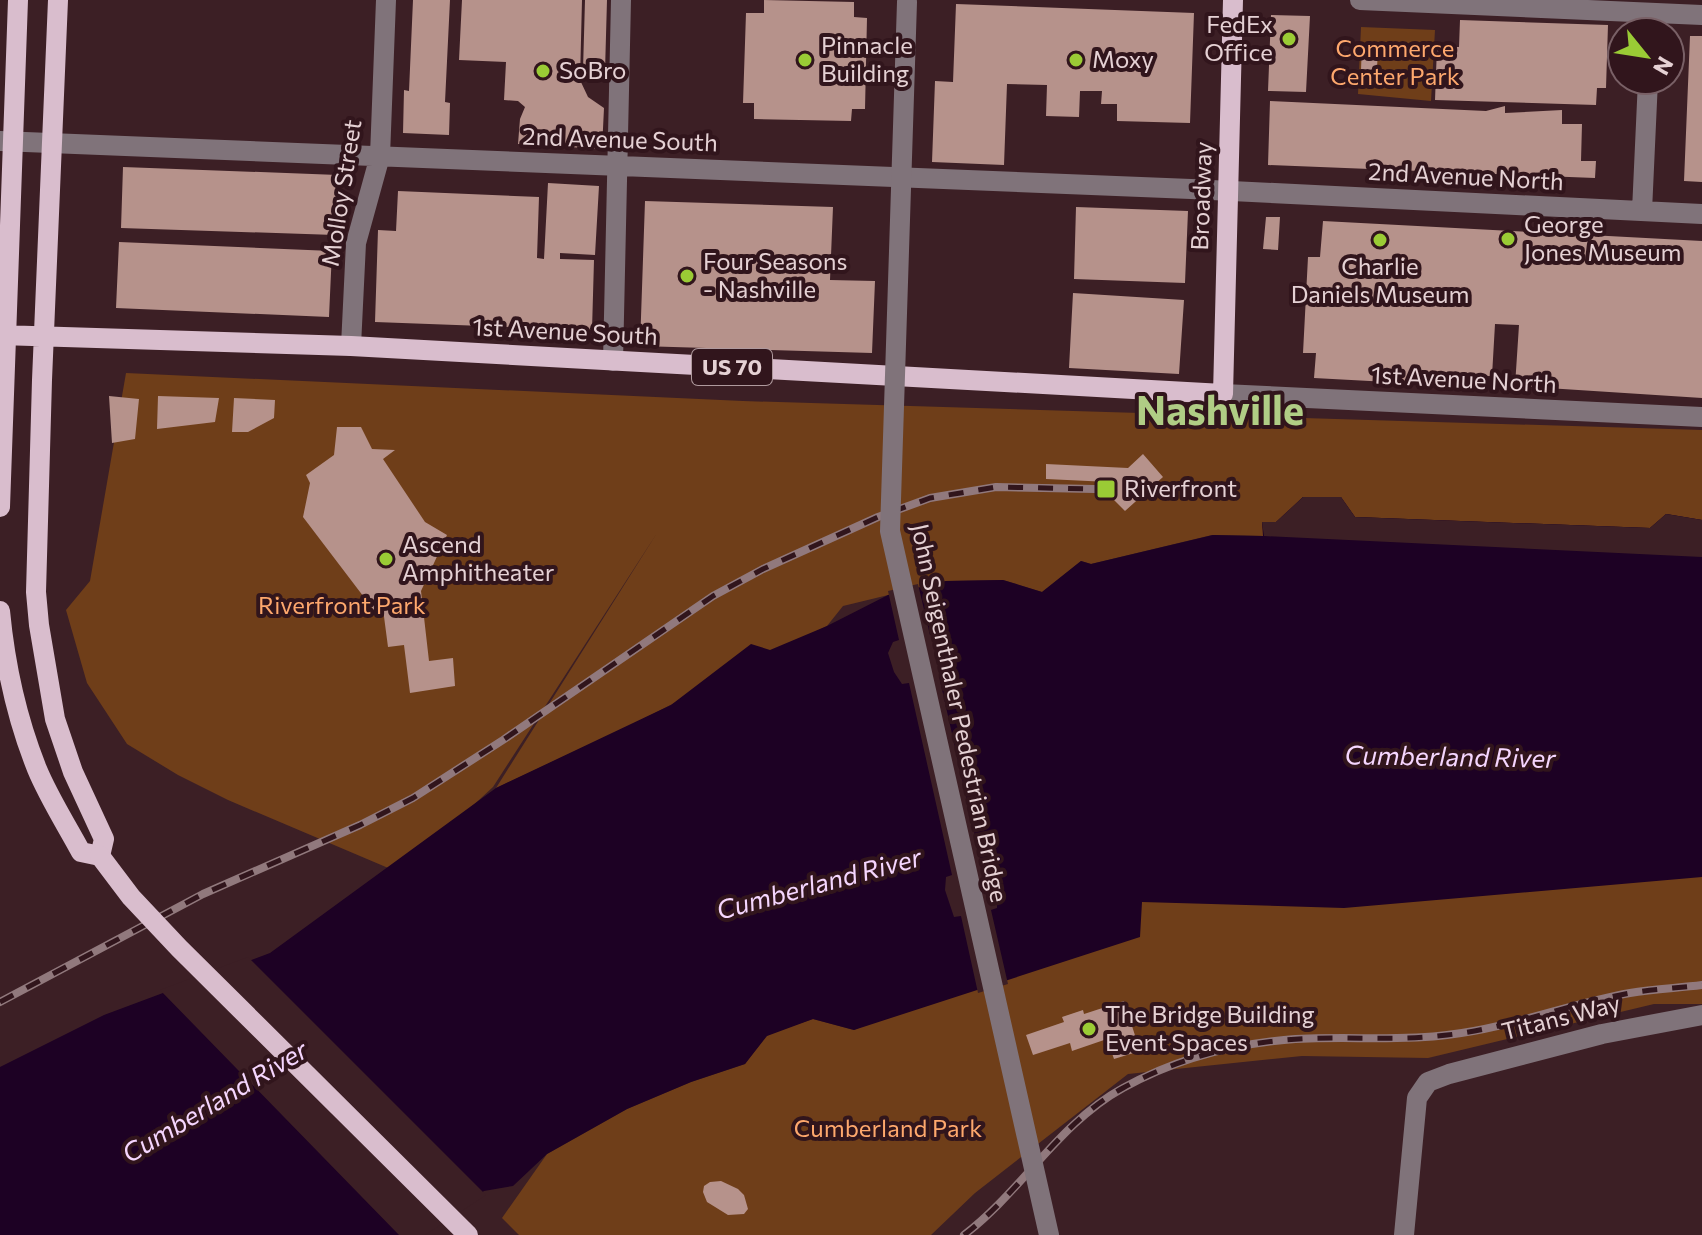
<svg xmlns="http://www.w3.org/2000/svg" width="1702" height="1235" viewBox="0 0 1702 1235" font-family="Commissioner,sans-serif">
  <style>
    .green { fill: #6f3e19 }
    .water { fill: #1d0124 }
    .pier { fill: #3c1f25 }
    .building { fill: #b6928b }
    .lines { fill: none; stroke-linecap: round; stroke-linejoin: round }
    .minor { stroke: #80737a; stroke-width: 20 }
    .major { stroke: #d9bdcd; stroke-width: 20 }
    .rail-casing { stroke: #91797d; stroke-width: 8 }
    .rail { stroke: #31151c; stroke-width: 5; stroke-dasharray: 15; stroke-linecap: butt }
    .minor-bridge { stroke: #80737a; stroke-width: 20 }
    .major-bridge { stroke: #d9bdcd; stroke-width: 20 }
    .poi-dot { fill: #9acb35; stroke: #31151c; stroke-width: 3 }
    .labels { text-anchor: middle; stroke-width: 8; stroke-linejoin: round; paint-order: stroke }
    .shield { fill: #31151c; stroke: #af999d; stroke-width: 2 }
    .shield-label { font-size: 22px; font-weight: bold; fill: #e5d1d4 }
    .poi-label { font-size: 24px; fill: #e5d1d4; stroke: #31151c; text-anchor: start }
    .park-label { font-size: 24px; fill: #fea86d; stroke: #31151c }
    .street-label { font-size: 24px; fill: #e5d1d4; stroke: #31151c }
    .water-label { font-size: 26px; font-style: italic; fill: #f5d6fe; stroke: #31151c }
    .town-label { font-size: 40px; font-weight: bold; fill: #b0cd85; stroke: #31151c }
  </style>
  <rect width="100%" height="100%" fill="#3c1f25"/>
  <path class="green" d="M1361 27 1435 30 1431 101 1358 94Z
    M126 373 743 401 1702 430V520L1667 514 1650 528 1355 517 1341 498 1303 497 1264 536 1212 535 1091 564 1081 561 1042 592 1003 580 946 581 843 606 827 626 625 728 496 788 657 533 493 787 400 873 228 800 178 775 127 744 87 683 66 610 90 581Z
    M1702 872V1004H1654L1428 1058 1302 1056 1128 1074 975 1193 931 1235H519L502 1218 547 1154 627 1109 691 1082 745 1064 766 1036 780 1030 813 1019 854 1030 1141 902Z"/>
  <path class="water" d="M1303 497H1341L1355 517 1650 528 1666 514 1702 520V877L1344 908 1142 902 1140 937 854 1030 813 1019 767 1036 745 1064 691 1082 627 1109 547 1154 513 1186 484 1191 418 1235H0V1067L104 1015 270 953 496 788 671 705 751 644 770 650 827 626 888 595 946 581 1003 580 1042 592 1081 561 1091 564 1213 535 1263 536 1262 522H1276Z"/>
  <path class="pier" d="M1303 497H1341L1355 517 1650 528 1666 514 1702 520V557L1264 536 1262 522H1276Z
    M918 584 930 635H934L945 646 944 674 939 676 982 867 990 865 997 884V908L991 910 1008 984 978 993 961 916 954 917 945 890 946 877 952 875 909 683 902 684 894 672 888 653 893 642 899 640 888 591Z
    M248 957 486 1195 425 1235H399L160 990Z"/>
  <path class="building" d="M413 0H450L445 102 450 103 449 135 403 133 404 90 409 91Z
    M462 0H582L580 80 588 97 604 108 602 149 518 144 520 119 525 107 518 101 504 100 506 62 459 60Z
    M585 0H607L605 71 583 70Z
    M764 0 854 2V17L867 18 865 109H852L851 121 754 119V103H743L746 13H764Z
    M956 4 1194 13 1190 123 1117 121V104H1101L1102 91H1080L1079 117 1046 116 1047 85 1007 84 1004 165 932 162 935 81 953 82Z
    M1271 15 1310 16 1306 92 1268 91Z
    M1460 20 1608 25 1606 88H1597L1596 105 1435 100 1437 47H1459Z
    M1690 36H1702V182L1684 181Z
    M1362 43 1378 44 1377 70H1361Z
    M1270 101 1486 111 1505 106V113L1562 110V124H1582L1581 161H1596L1595 178 1268 165Z
    M123 167 338 175 335 235 121 228Z
    M548 183 599 186 595 255 560 253V259L594 260 592 330 375 322 378 230 396 231 398 191 539 197 537 258 544 259Z
    M645 201 833 207 830 280 875 281 872 353 640 346Z
    M1076 207 1188 211 1185 283 1074 279Z
    M1266 217H1280L1278 250 1263 249Z
    M1323 221 1702 241V398L1515 386 1519 325 1495 324 1492 376H1481V387L1314 378 1316 353H1303L1308 257H1320Z
    M119 242 332 251 329 317 116 308Z
    M1073 293 1184 300 1179 374 1069 368Z
    M109 396 139 399 135 439 112 443Z
    M158 396 219 398 215 422 157 429Z
    M234 398 275 400 274 418 248 432H232Z
    M337 427H361L372 449 395 450 383 459 425 522 447 535 421 591 429 661 453 658 455 686 410 693 404 645 388 647 383 609 376 613 303 517 310 483 306 475 334 455Z
    M1143 454 1163 477 1125 511 1103 489 1109 482 1046 479V464L1128 468Z
    M1124 1001 1140 1051 1114 1059 1107 1039 1072 1051 1070 1043 1033 1055 1026 1035 1064 1022 1062 1017 1083 1010 1084 1014Z
    M721 1181 738 1189 744 1195 748 1209 744 1214 728 1215 707 1202 703 1192 704 1186 710 1182Z"/>
  <g class="lines">
    <path class="minor" d="M1360 0 1702 15
      M0 141 1191 189 1702 214
      M1642 211 1648 80
      M351 346 356 243 380 156 386 0
      M613 361 621 0
      M1223 394 1702 417
      M1404 1235 1417 1098 1428 1082 1449 1074 1602 1034 1702 1015"/>
    <path class="major" d="M0 335 351 346 1223 394 1233 0
      M0 507 18 0
      M0 611C5 664 17 719 37 769 49 798 66 824 81 852L100 856 104 839 73 772 55 719 39 625 36 592 42 380 58 0"/>
    <g class="rail-casing">
      <path id="rail" d="M0 1002 203 894 360 825 413 798 503 740 713 596 763 569 878 517 930 498 996 487 1095 489
        M964 1235C1021 1192 1059 1123 1123 1088 1172 1061 1229 1045 1284 1040 1339 1035 1393 1042 1447 1035 1510 1028 1568 1004 1630 993 1654 989 1678 988 1702 985"/>
    </g>
    <use href="#rail" class="rail"/>
    <path class="minor-bridge" d="M907 2 890 531 1049 1235"/>
    <path class="major-bridge" d="M100 856 131 897 179 948 468 1235"/>
  </g>
  <g class="poi-dot">
    <circle cx="1289" cy="39" r="8"/>
    <circle cx="805" cy="60" r="8"/>
    <circle cx="1076" cy="60" r="8"/>
    <circle cx="543" cy="71" r="8"/>
    <circle cx="1508" cy="239" r="8"/>
    <circle cx="1380" cy="240" r="8"/>
    <circle cx="687" cy="276" r="8"/>
    <rect x="1096" y="479" width="20" height="20" rx="4"/>
    <circle cx="386" cy="559" r="8"/>
    <circle cx="1089" cy="1029" r="8"/>
  </g>
  <g class="labels">
    <rect class="shield" x="692" y="349" width="80" height="36" rx="6"/>
    <g class="shield-label">
      <text x="732" y="375">US 70</text>
    </g>
    <g class="poi-label">
      <text x="1273" y="33" text-anchor="end">FedEx<tspan x="1273" dy="28">Office</tspan></text>
      <text x="821" y="54">Pinnacle<tspan x="821" dy="28">Building</tspan></text>
      <text x="1092" y="68">Moxy</text>
      <text x="559" y="79">SoBro</text>
      <text x="1524" y="233">George<tspan x="1524" dy="28">Jones Museum</tspan></text>
      <text x="703" y="270">Four Seasons<tspan x="703" dy="28">- Nashville</tspan></text>
      <text x="1380" y="275" text-anchor="middle">Charlie<tspan x="1380" dy="28">Daniels Museum</tspan></text>
      <text x="1124" y="497">Riverfront</text>
      <text x="402" y="553">Ascend<tspan x="402" dy="28">Amphitheater</tspan></text>
      <text x="1105" y="1023">The Bridge Building<tspan x="1105" dy="28">Event Spaces</tspan></text>
    </g>
    <g class="park-label">
      <text x="1395" y="57">Commerce<tspan x="1395" dy="28">Center Park</tspan></text>
      <text x="342" y="614">Riverfront Park</text>
      <text x="888" y="1137">Cumberland Park</text>
    </g>
    <g class="street-label">
      <text transform="translate(620 140) rotate(2)" y="8">2nd Avenue South</text>
      <text transform="translate(1466 177) rotate(3)" y="8">2nd Avenue North</text>
      <text transform="translate(342 193) rotate(-81)" y="8">Molloy Street</text>
      <text transform="translate(1202 196) rotate(-88)" y="8">Broadway</text>
      <text transform="translate(565 332) rotate(3)" y="8">1st Avenue South</text>
      <text transform="translate(1464 380) rotate(3)" y="8">1st Avenue North</text>
      <text transform="translate(959 713) rotate(78)" y="8">John Seigenthaler Pedestrian Bridge</text>
      <text transform="translate(1561 1018) rotate(-14)" y="8">Titans Way</text>
    </g>
    <g class="water-label">
      <text transform="translate(1450 757) rotate(1)" y="9">Cumberland River</text>
      <text transform="translate(819 884) rotate(-15)" y="9">Cumberland River</text>
      <text transform="translate(215 1102) rotate(-31)" y="9">Cumberland River</text>
    </g>
    <g class="town-label">
      <text x="1220" y="425">Nashville</text>
    </g>
  </g>
  <g transform="translate(1646 56) rotate(120)"><circle r="38" fill="#31151c" stroke="#796066" stroke-width="2"/>
  <path d="M0-6L14 30L0 20L-14 30Z" fill="#9acb35"/>
  <text y="-12" font-size="22" font-weight="bold" text-anchor="middle" fill="#e5d1d4">N</text>
  </g>
</svg>
